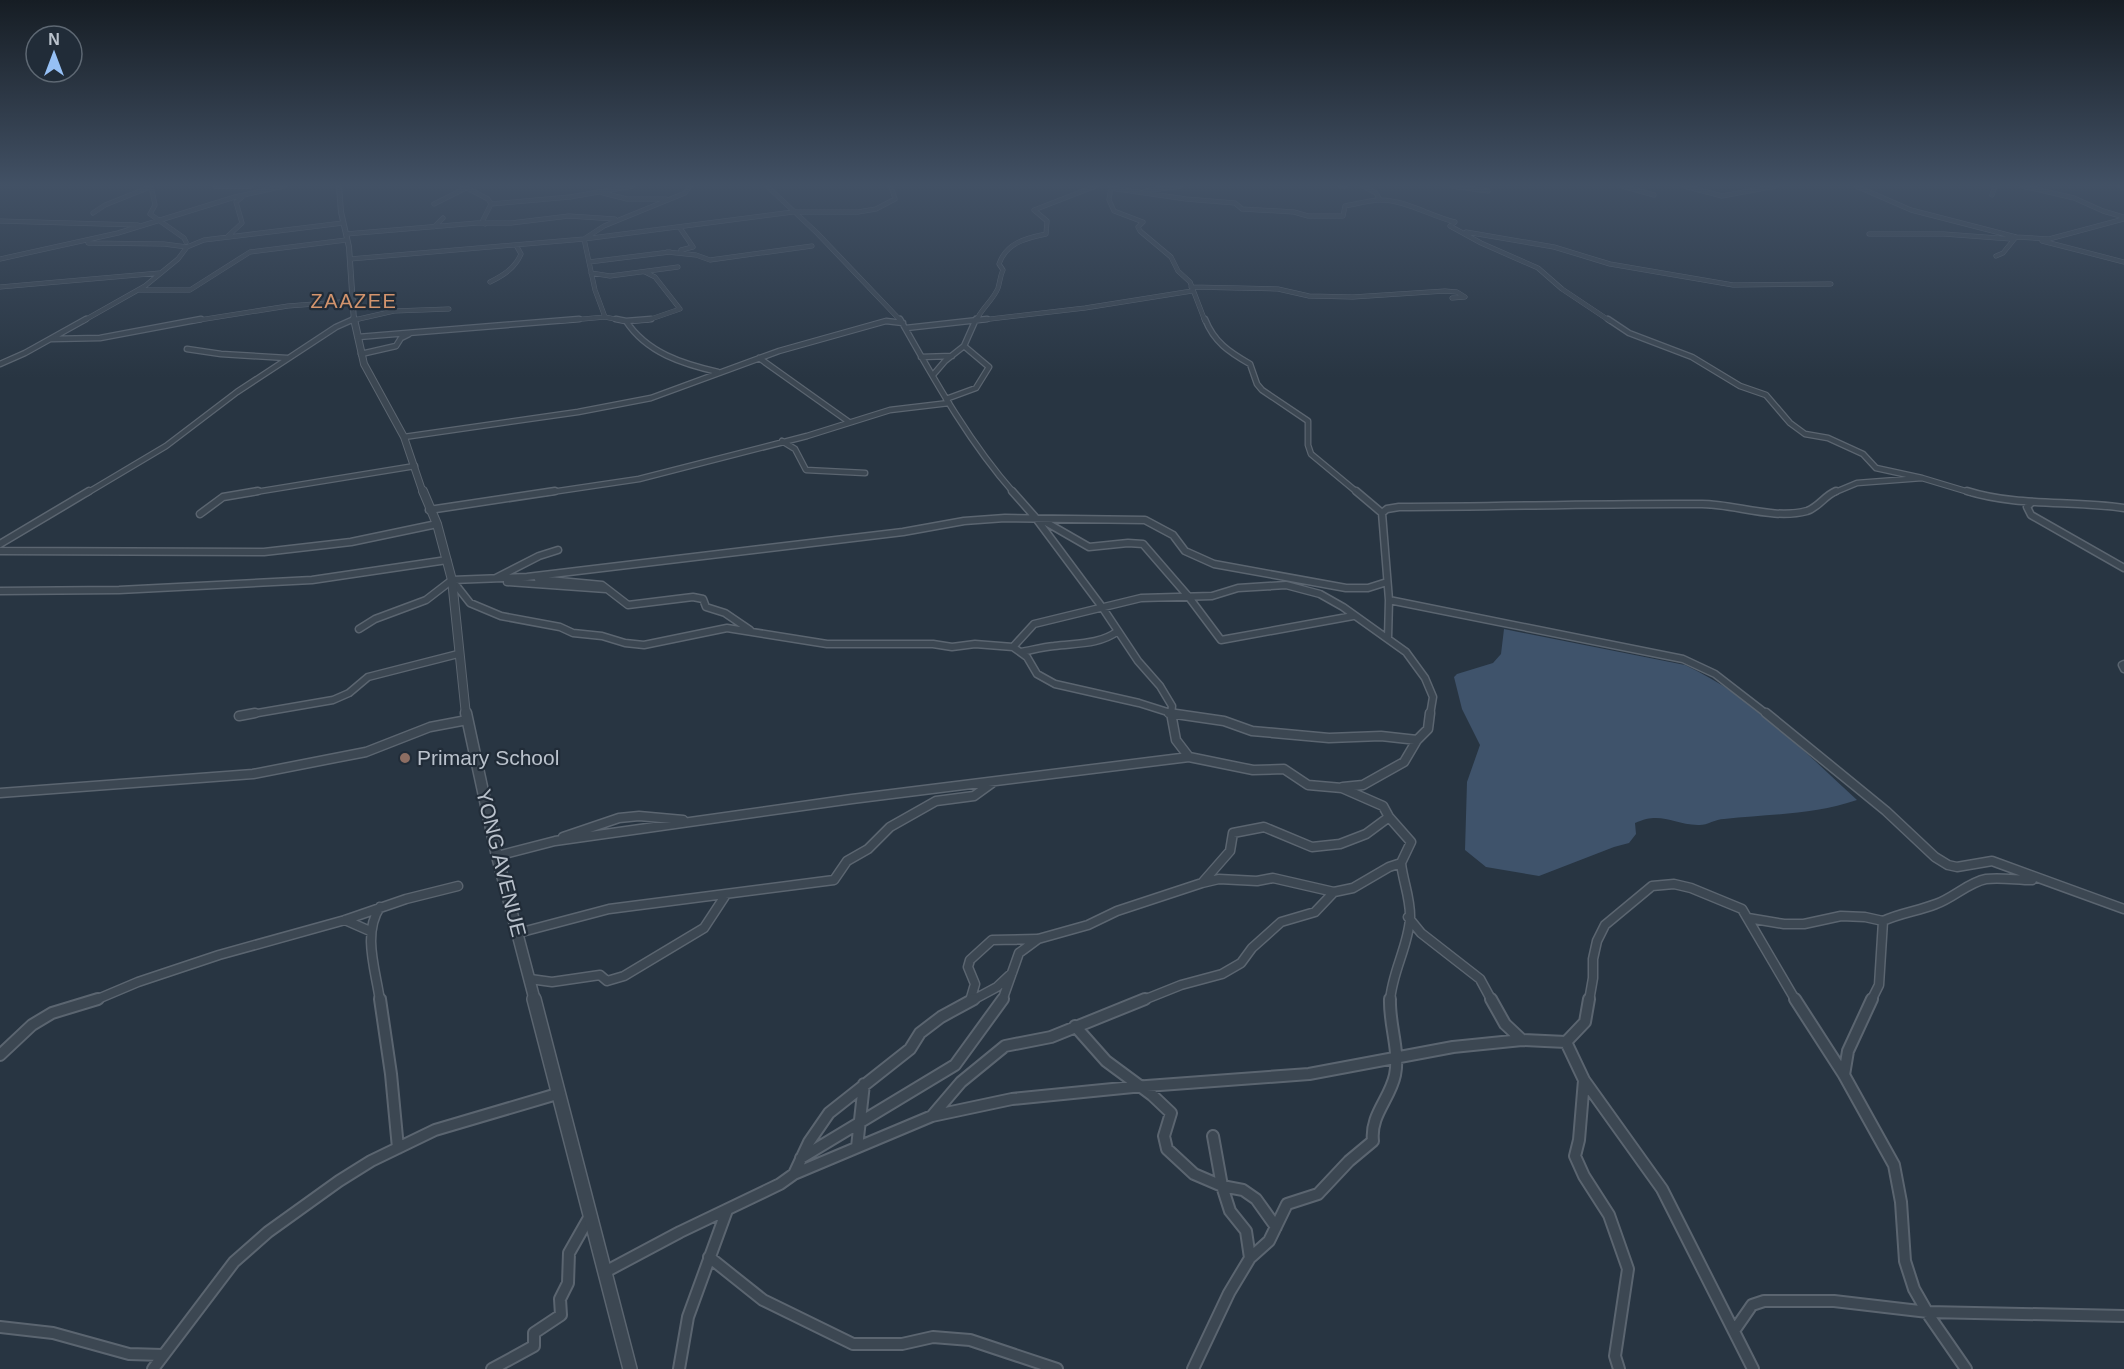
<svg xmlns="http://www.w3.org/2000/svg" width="2124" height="1369" viewBox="0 0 2124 1369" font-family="Arial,sans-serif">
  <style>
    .water { fill: #3f536b }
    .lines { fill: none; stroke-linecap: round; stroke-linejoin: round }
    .minor-far4-casing { stroke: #5b6570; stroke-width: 5 }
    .minor-far3-casing { stroke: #5b6570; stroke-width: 7 }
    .minor-far2-casing { stroke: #5b6570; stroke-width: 9 }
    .minor-far1-casing { stroke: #5b6570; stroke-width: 11 }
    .minor-casing { stroke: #5b6570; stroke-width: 14 }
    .tertiary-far4-casing { stroke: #5b6570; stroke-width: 6 }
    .tertiary-far3-casing { stroke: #5b6570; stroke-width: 8 }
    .tertiary-far2-casing { stroke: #5b6570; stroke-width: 10 }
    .tertiary-far1-casing { stroke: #5b6570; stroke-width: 13 }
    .tertiary-casing { stroke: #5b6570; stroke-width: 16 }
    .minor-far4 { stroke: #3c4752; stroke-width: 4 }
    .minor-far3 { stroke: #3c4752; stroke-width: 4.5 }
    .minor-far2 { stroke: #3c4752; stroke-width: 6 }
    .minor-far1 { stroke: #3c4752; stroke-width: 8 }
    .minor { stroke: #3c4752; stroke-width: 10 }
    .tertiary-far4 { stroke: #3c4752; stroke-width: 4.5 }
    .tertiary-far3 { stroke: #3c4752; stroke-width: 6 }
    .tertiary-far2 { stroke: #3c4752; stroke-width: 8 }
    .tertiary-far1 { stroke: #3c4752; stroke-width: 10 }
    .tertiary { stroke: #3c4752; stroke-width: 13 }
    .education-dot { fill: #8d6e63; stroke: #212c38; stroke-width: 2 }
    .labels { text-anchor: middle; stroke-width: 4.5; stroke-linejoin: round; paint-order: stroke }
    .far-quarter-label { font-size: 20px; letter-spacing: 1.5px; fill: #d3946d; stroke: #212c38 }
    .poi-label { font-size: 21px; fill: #bac2cc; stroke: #212c38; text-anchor: start }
    .street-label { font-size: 21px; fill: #bac2cc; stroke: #212c38 }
  </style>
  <rect width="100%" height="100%" fill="#283542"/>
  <path class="water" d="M1504 629 1685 665C1752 696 1802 750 1857 800 1813 815 1770 814 1724 819 1715 819 1706 826 1698 825 1672 824 1661 811 1635 823L1636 834 1629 843 1614 847 1539 876 1486 867 1465 850 1467 782 1480 745 1462 709 1454 677 1457 674 1493 663 1501 654Z"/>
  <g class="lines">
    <g class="minor-far4-casing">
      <path id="minor-far4" d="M151 186 155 205 150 214 184 238 186 242
        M463 186 488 199 491 204
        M767 186 817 233 901 321
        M1111 186 1109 200 1114 211 1143 222 1138 227 1140 231 1171 257 1178 271 1190 282 1205 321
        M1341 186H1345
        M1363 186 1376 193 1380 200
        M1452 186 1488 191
        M1622 186 1654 195
        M1684 186 1722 196 1776 186
        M1856 186 1911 210 2016 237 2049 239 2124 219
        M2022 186 2074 198 2103 211 2124 217
        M2120 186 2124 188
        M1110 188 1186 199 1235 203 1242 209 1294 212 1308 216H1343L1345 206C1356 204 1367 201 1378 200 1404 199 1430 216 1455 222L1450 226 1481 243 1538 268 1562 289 1610 321
        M1145 191 1181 186
        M603 193 627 199H666
        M1992 195 1995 186
        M434 204 466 188
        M491 204 570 197 633 186
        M93 213 105 205 150 187
        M0 221 138 225
        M485 224 483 220 491 204
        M434 227 443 218
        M680 228 693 247 681 250
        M1466 232 1554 247 1610 264 1733 285 1831 284
        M346 234 477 223H511L569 216 615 219
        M1869 234H1944L2011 239
        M228 236 242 223 236 202 243 196
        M2042 241 2124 262
        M88 243 164 244 187 247
        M667 252 696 255 710 260 812 246
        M1996 256 2003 253 2016 237
        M0 259 118 233 235 197 284 186
        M350 259 584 239 793 212H858L876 209 895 199 891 186
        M589 262 670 252
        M591 273 610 276 678 267
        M490 282C504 275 515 268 521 254L516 245
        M0 287 160 273
        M1191 287 1278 289 1309 296 1353 297 1445 291 1457 292 1465 297 1452 298
        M138 290H190L250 252 346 240
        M83 321 145 286 178 259 187 247 204 240 343 223
        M193 321 288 306 354 301
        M350 321 394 311 449 309
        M561 321 605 317
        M624 321 605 317 595 290 584 239 604 226 685 193 690 186
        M635 321 648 320 680 309 655 277 645 272
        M973 321 1085 308 1192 291
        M976 321C981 309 994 299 998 288 1000 282 1000 276 1003 270L999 264C1006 243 1026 238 1046 234L1047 221 1034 210 1096 186"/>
    </g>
    <g class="minor-far3-casing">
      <path id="minor-far3" d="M616 319 626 321C647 353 683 364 718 372
        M900 319C934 379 968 441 1014 493
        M1205 319C1214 342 1229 352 1250 364L1257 384 1262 390 1308 421V445L1311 454 1358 493
        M1608 319 1629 333 1692 357 1740 386 1766 395 1790 423 1805 434 1828 438 1863 454 1876 468 1922 478
        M626 321 651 319
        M906 328 987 319
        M358 337 579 319
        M51 339 100 338 201 319
        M187 349 221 354 287 358
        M361 354 396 346 401 338 409 334
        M921 357 952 356
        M759 358 849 422
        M0 364 25 353 86 319
        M933 375 945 361 964 346
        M946 399 976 388 989 367 964 346 976 319
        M404 437 578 412 651 398 779 351 886 321 903 323
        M782 441 795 449 806 470 865 473
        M87 493 166 446 237 392 336 327 354 319
        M249 493 415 466
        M545 493 639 479 807 436 890 410 949 403
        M1833 493 1857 483 1922 478 1972 493"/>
    </g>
    <g class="minor-far2-casing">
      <path id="minor-far2" d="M1012 491 1035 517 1102 607 1138 661 1160 686 1172 706 1171 715
        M1356 491 1382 513 1389 600 1683 659 1715 674 1768 715
        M1967 491C2018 507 2072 500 2124 508
        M2031 503 2027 507 2031 515 2124 568
        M429 510 555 491
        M1382 513 1387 509 1399 507C1500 507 1601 503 1702 504 1735 504 1773 520 1807 511 1819 507 1824 496 1836 491
        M200 514 223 497 258 491
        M1042 520 1089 547 1128 543 1143 544 1188 596 1221 640 1353 616
        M0 544 89 491
        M0 551 264 552 351 542 437 524
        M496 578 539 556 558 550
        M538 579 602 585 628 605 693 597 703 599 706 607 725 613 750 630
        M452 580 470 603 501 616 560 627 573 633 602 636 625 643 644 645 727 628 827 644H933L952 647 975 644 1013 647 1027 657 1037 674 1055 684 1139 703 1177 715
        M507 582 606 589
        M0 591 119 590 312 580 447 560
        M359 629 375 619 426 600 452 580 527 577 903 532 964 521 1005 518 1145 520 1173 535 1185 551 1214 564 1346 588H1368L1387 582
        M1388 638 1389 600
        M1013 647 1034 624 1141 598 1212 596 1238 588 1286 585 1320 594 1343 607 1406 652 1425 678 1433 697 1430 715
        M1021 652C1032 650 1043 647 1054 646 1076 643 1099 645 1118 631
        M2124 664 2122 665 2124 669
        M246 715 333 700 349 693 368 677 458 654"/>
    </g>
    <g class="minor-far1-casing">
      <path id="minor-far1" d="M1169 713 1224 721 1252 731 1329 738 1381 736 1417 740
        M1171 713 1176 740 1189 757
        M1766 713 1886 811 1935 857 1948 865 1957 867 1992 861 2124 909
        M239 716 255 713
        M1343 787 1363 785 1404 762 1417 740 1428 729 1430 713
        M0 793 253 774 366 752 430 727 467 720
        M563 837 619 818 639 816 683 820
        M497 856 555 841 852 799 1189 757 1253 770 1284 769 1308 785 1342 788 1383 806 1389 817 1366 834 1340 844 1312 847 1264 827 1233 833 1230 851 1202 883 1117 911 1088 925 1038 939 1019 953 1002 1001
        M1202 883 1219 879 1257 881 1273 878 1334 892
        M380 907C362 934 376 971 380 1001
        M1408 917 1421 933 1480 979 1492 1001
        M1748 918 1784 924H1804L1841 916 1865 917 1883 921
        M345 920 370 931
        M518 933 609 909 834 880 847 861 868 849 890 827 936 801 974 796 992 783
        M530 979 552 982 600 975 607 981 624 976 704 928 725 896
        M93 1001 138 982 219 955 345 920 406 899 458 886
        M970 1001 975 984 968 967 970 960 992 940 1037 939
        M971 1001 997 987 1012 973
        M1141 1001 1181 985 1222 974 1241 963 1252 948 1281 922 1315 912 1334 892 1353 888 1389 867 1401 863 1411 842 1389 817
        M1390 1001C1392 972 1408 947 1410 919 1411 899 1403 882 1401 863
        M1589 1001 1593 978V959L1597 941 1605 925 1652 886 1674 884 1691 888 1742 909 1796 1001
        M1871 1001 1879 985 1883 921C1900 913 1918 911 1936 904 1953 898 1969 882 1986 879 2000 877 2017 880 2032 880"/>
    </g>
    <g class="minor-casing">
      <path id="minor" d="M380 999 391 1074 398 1148
        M1491 999 1505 1024 1522 1040
        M1589 999 1585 1022 1566 1042 1584 1080 1579 1140 1575 1156 1584 1176 1609 1215 1628 1269 1615 1356 1619 1369
        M1795 999 1844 1075
        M1872 999 1848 1051 1844 1075 1894 1165 1901 1202 1905 1261 1914 1289 1930 1317 1966 1369
        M1075 1026 1106 1061 1152 1095 1171 1113 1164 1136 1167 1149 1194 1174 1222 1186 1243 1190 1256 1199 1276 1227
        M0 1055 32 1025 52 1013 98 999
        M1584 1080 1662 1189 1753 1369
        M932 1116 961 1082 1005 1046 1051 1037 1145 999
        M1213 1136 1222 1186 1230 1211 1246 1231 1250 1258
        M857 1147 864 1084
        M801 1158 955 1065 1003 999
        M794 1174 932 1116 1012 1099 1133 1087 1309 1074 1453 1047 1522 1040 1566 1042
        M709 1257 763 1300 853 1344H902L933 1337 970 1340 1057 1369
        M605 1272 680 1232 780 1184 794 1174 809 1142 829 1113 910 1049 920 1033 941 1017 974 999
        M0 1327 53 1333 129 1354 163 1355
        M1734 1331 1752 1305 1764 1301H1834L1928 1312 2124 1316
        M153 1369 234 1262 268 1232 339 1181 371 1161 435 1130 557 1094
        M492 1369 534 1346V1333L561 1315 560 1299 568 1283 569 1253 590 1216
        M679 1369 688 1317 727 1210
        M1193 1369 1229 1293 1250 1258 1269 1241 1287 1204 1318 1194 1349 1161 1373 1141C1370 1115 1390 1099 1395 1075 1400 1050 1389 1025 1390 999"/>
    </g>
    <g class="tertiary-far4-casing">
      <path id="tertiary-far4" d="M216 186H250
        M339 186 341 212 349 247 354 321"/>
    </g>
    <g class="tertiary-far3-casing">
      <path id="tertiary-far3" d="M354 319 364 364 404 437 423 493"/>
    </g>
    <g class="tertiary-far2-casing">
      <path id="tertiary-far2" d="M423 491 437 524 452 580 466 715"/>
    </g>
    <g class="tertiary-far1-casing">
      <path id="tertiary-far1" d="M466 713 497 856 535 1001"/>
    </g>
    <g class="tertiary-casing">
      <path id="tertiary" d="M534 999 630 1369"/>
    </g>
    <use href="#minor-far4" class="minor-far4"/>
    <use href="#minor-far3" class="minor-far3"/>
    <use href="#minor-far2" class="minor-far2"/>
    <use href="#minor-far1" class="minor-far1"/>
    <use href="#minor" class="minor"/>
    <use href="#tertiary-far4" class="tertiary-far4"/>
    <use href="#tertiary-far3" class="tertiary-far3"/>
    <use href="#tertiary-far2" class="tertiary-far2"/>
    <use href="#tertiary-far1" class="tertiary-far1"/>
    <use href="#tertiary" class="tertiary"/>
  </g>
  <linearGradient id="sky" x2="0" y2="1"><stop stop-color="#161d24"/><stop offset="0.49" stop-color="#425165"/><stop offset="1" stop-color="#425165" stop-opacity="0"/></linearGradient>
  <rect width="2124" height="378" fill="url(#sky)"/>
  <circle class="education-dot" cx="405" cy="758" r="6"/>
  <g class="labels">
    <g class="far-quarter-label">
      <text x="354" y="308">ZAAZEE</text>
    </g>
    <g class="poi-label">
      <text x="417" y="765">Primary School</text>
    </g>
    <g class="street-label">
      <text transform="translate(501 863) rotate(76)" y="7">YONG AVENUE</text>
    </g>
  </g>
  <g transform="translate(54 54)"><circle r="28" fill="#212c38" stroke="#5e6873" stroke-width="1.5"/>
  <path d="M0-4.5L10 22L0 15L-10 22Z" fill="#96c0f5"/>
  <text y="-9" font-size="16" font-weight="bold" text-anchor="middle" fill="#bac2cc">N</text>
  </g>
</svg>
